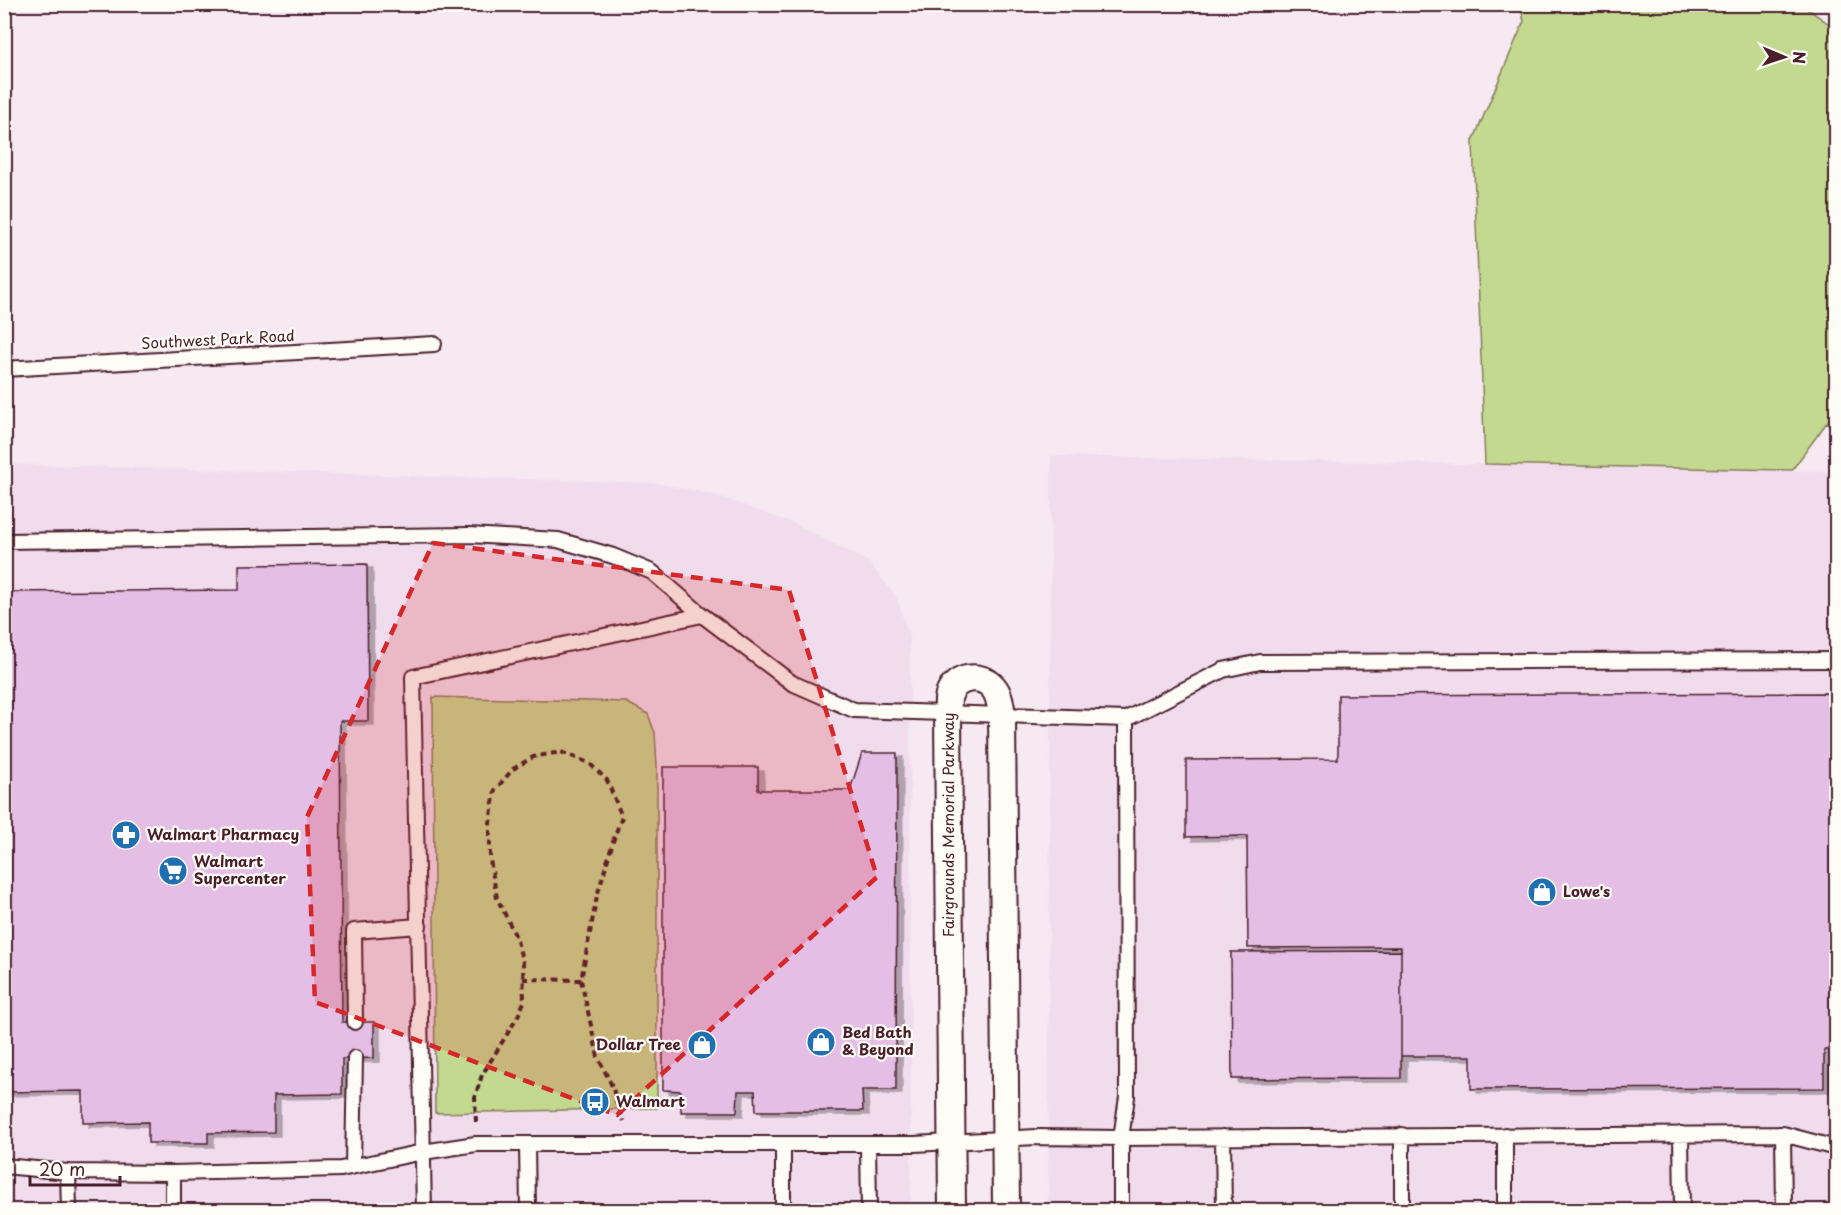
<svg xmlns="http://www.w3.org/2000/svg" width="1841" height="1215" viewBox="0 0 1841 1215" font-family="'Playpen Sans',sans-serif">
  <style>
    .built { fill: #f1dcee }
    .green { fill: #c3d98f; stroke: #867c5d; stroke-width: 1.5 }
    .building { fill: #e5bee6; stroke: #4a1f2b; stroke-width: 1.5; filter: url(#shadow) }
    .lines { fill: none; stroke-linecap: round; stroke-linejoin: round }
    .lane-casing { stroke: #4a1f2b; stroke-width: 18 }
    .street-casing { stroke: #4a1f2b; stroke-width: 30 }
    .path { stroke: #4a1f2b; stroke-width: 4; stroke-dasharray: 6 4.5; stroke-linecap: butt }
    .lane { stroke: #fdfcf7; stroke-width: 14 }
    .street { stroke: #fdfcf7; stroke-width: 26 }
    .marked { fill: #d62828; fill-opacity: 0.2; stroke: #d62828; stroke-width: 4.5; stroke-dasharray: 12 8; stroke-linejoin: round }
    .labels { text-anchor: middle; stroke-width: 4.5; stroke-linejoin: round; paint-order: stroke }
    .street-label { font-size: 15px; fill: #4a1f2b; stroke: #fdfcf7 }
    .poi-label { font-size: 15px; font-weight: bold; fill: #4a1f2b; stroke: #fdfcf7; text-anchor: start }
  </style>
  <defs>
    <filter id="shadow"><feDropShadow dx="6" dy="4" stdDeviation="0" flood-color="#0004"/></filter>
  </defs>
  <rect width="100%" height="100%" fill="#f6e9f2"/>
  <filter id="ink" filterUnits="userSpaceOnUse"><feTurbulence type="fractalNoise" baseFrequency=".0167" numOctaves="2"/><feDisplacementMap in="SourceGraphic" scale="12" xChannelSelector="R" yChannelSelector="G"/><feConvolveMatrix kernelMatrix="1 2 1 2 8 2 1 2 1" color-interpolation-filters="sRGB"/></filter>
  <g filter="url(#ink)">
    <path class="built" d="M1051 456 1825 471 1836 474V1210H1048Z
      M5 464 656 483 718 496 798 525 869 562 897 598 910 639 911 1210H5Z"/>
    <path class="green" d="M1520 5H1802L1836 29V410L1792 470 1485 464 1473 141 1524 21Z
      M433 697 626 702 648 714 655 733 657 766V1108L435 1113Z"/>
    <path class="building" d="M367 564 368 721H340L342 1022H374V1058L342 1059V1094L274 1095V1132L208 1133V1143H148V1122L83 1123V1091L4 1092V592L239 590V565Z
      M1836 693V1050H1824V1088L1471 1089V1056H1401V947L1248 948 1247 836 1186 837V760L1338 759V695Z
      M862 753H897L896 1090H862L863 1111H756L755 1091H738L737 1112H681V1091L663 1090V767H758V790H850Z
      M1401 951V1078L1232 1079 1231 952Z"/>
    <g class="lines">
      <g class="lane-casing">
        <path id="lane" d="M4 369 434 344
          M4 541 469 535 558 540 613 556 652 572 702 615 792 683 854 710 1126 719 1223 670 1260 662 1836 660
          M355 1022 354 931 419 926
          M1681 1134 1682 1210
          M1783 1134 1784 1210
          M1402 1135V1210
          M1505 1135V1210
          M1223 1137 1224 1210
          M527 1144 528 1210
          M783 1144V1210
          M868 1144 869 1210
          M353 1165 355 1058
          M4 1166 68 1172 173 1173 341 1169 423 1152 476 1144H915L1036 1137 1121 1138 1783 1134 1836 1148
          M68 1172 69 1210
          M173 1173V1210
          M424 1210 413 677 702 615
          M1121 1210V1138L1127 1097 1126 719"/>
      </g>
      <g class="street-casing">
        <path id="street" d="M952 1210 948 714C948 708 947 700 949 695 955 676 981 673 993 687 1000 695 1000 704 1002 714L1006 1210"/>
      </g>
      <path class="path" d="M523 979 581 980
        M476 1122 475 1097 482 1075 517 1018 524 1002 523 963 516 937 497 898 490 860V823L495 790 513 769 533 757 561 752 589 763 607 780 622 817 615 835 597 896 581 980 598 1057 613 1088 616 1101 624 1121"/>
      <use href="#lane" class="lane"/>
      <use href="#street" class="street"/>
    </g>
  </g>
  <path class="marked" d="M433 543 789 590 877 877 617 1115 315 1002 307 817Z"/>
  <defs>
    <g id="pharmacy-disc" transform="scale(1.5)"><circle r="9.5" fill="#1f6fb2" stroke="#fdfcf7"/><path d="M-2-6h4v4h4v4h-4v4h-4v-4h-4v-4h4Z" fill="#fff"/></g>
    <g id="supermarket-disc" transform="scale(1.5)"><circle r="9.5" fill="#1f6fb2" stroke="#fdfcf7"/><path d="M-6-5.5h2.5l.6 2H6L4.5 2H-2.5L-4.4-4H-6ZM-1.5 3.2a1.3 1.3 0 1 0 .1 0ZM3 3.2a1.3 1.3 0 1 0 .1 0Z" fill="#fff"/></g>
    <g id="shop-disc" transform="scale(1.5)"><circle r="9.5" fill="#1f6fb2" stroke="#fdfcf7"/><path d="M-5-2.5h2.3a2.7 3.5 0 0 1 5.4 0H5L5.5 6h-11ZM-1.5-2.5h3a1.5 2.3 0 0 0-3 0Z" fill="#fff"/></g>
    <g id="bus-disc" transform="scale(1.5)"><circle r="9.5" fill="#1f6fb2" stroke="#fdfcf7"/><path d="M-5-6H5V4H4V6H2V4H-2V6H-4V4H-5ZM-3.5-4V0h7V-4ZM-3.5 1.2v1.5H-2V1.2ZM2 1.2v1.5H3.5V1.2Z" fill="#fff"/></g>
  </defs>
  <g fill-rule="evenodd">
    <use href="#pharmacy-disc" x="126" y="835"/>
    <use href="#supermarket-disc" x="173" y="871"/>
    <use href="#shop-disc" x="1542" y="892"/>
    <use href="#shop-disc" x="821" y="1042"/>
    <use href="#shop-disc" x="702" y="1045"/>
    <use href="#bus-disc" x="595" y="1102"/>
  </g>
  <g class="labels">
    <g class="street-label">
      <text transform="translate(218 340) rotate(-3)" y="5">Southwest Park Road</text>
      <text transform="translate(949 825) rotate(-90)" y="5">Fairgrounds Memorial Parkway</text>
    </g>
    <g class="poi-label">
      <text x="147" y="840">Walmart Pharmacy</text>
      <text x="194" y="867">Walmart<tspan x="194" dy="17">Supercenter</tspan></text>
      <text x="1563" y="897">Lowe's</text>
      <text x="842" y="1038">Bed Bath<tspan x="842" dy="17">&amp; Beyond</tspan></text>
      <text x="681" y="1050" text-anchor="end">Dollar Tree</text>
      <text x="616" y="1107">Walmart</text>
    </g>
  </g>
  <rect width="1841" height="1215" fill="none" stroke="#fdfcf7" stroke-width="24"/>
  <rect x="12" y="12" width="1817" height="1191" fill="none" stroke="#4a1f2b" stroke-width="2" filter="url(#ink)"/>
  <g transform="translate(1784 57) rotate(92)" stroke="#fdfcf7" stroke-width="4.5" paint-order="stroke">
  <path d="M0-4.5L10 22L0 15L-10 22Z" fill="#4a1f2b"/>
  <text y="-9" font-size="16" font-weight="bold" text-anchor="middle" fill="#4a1f2b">N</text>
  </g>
  <path d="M30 1176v9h90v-9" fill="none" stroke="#4a1f2b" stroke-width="3"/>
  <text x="39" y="1176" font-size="18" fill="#4a1f2b" stroke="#fdfcf7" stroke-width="4.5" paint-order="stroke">20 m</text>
</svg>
